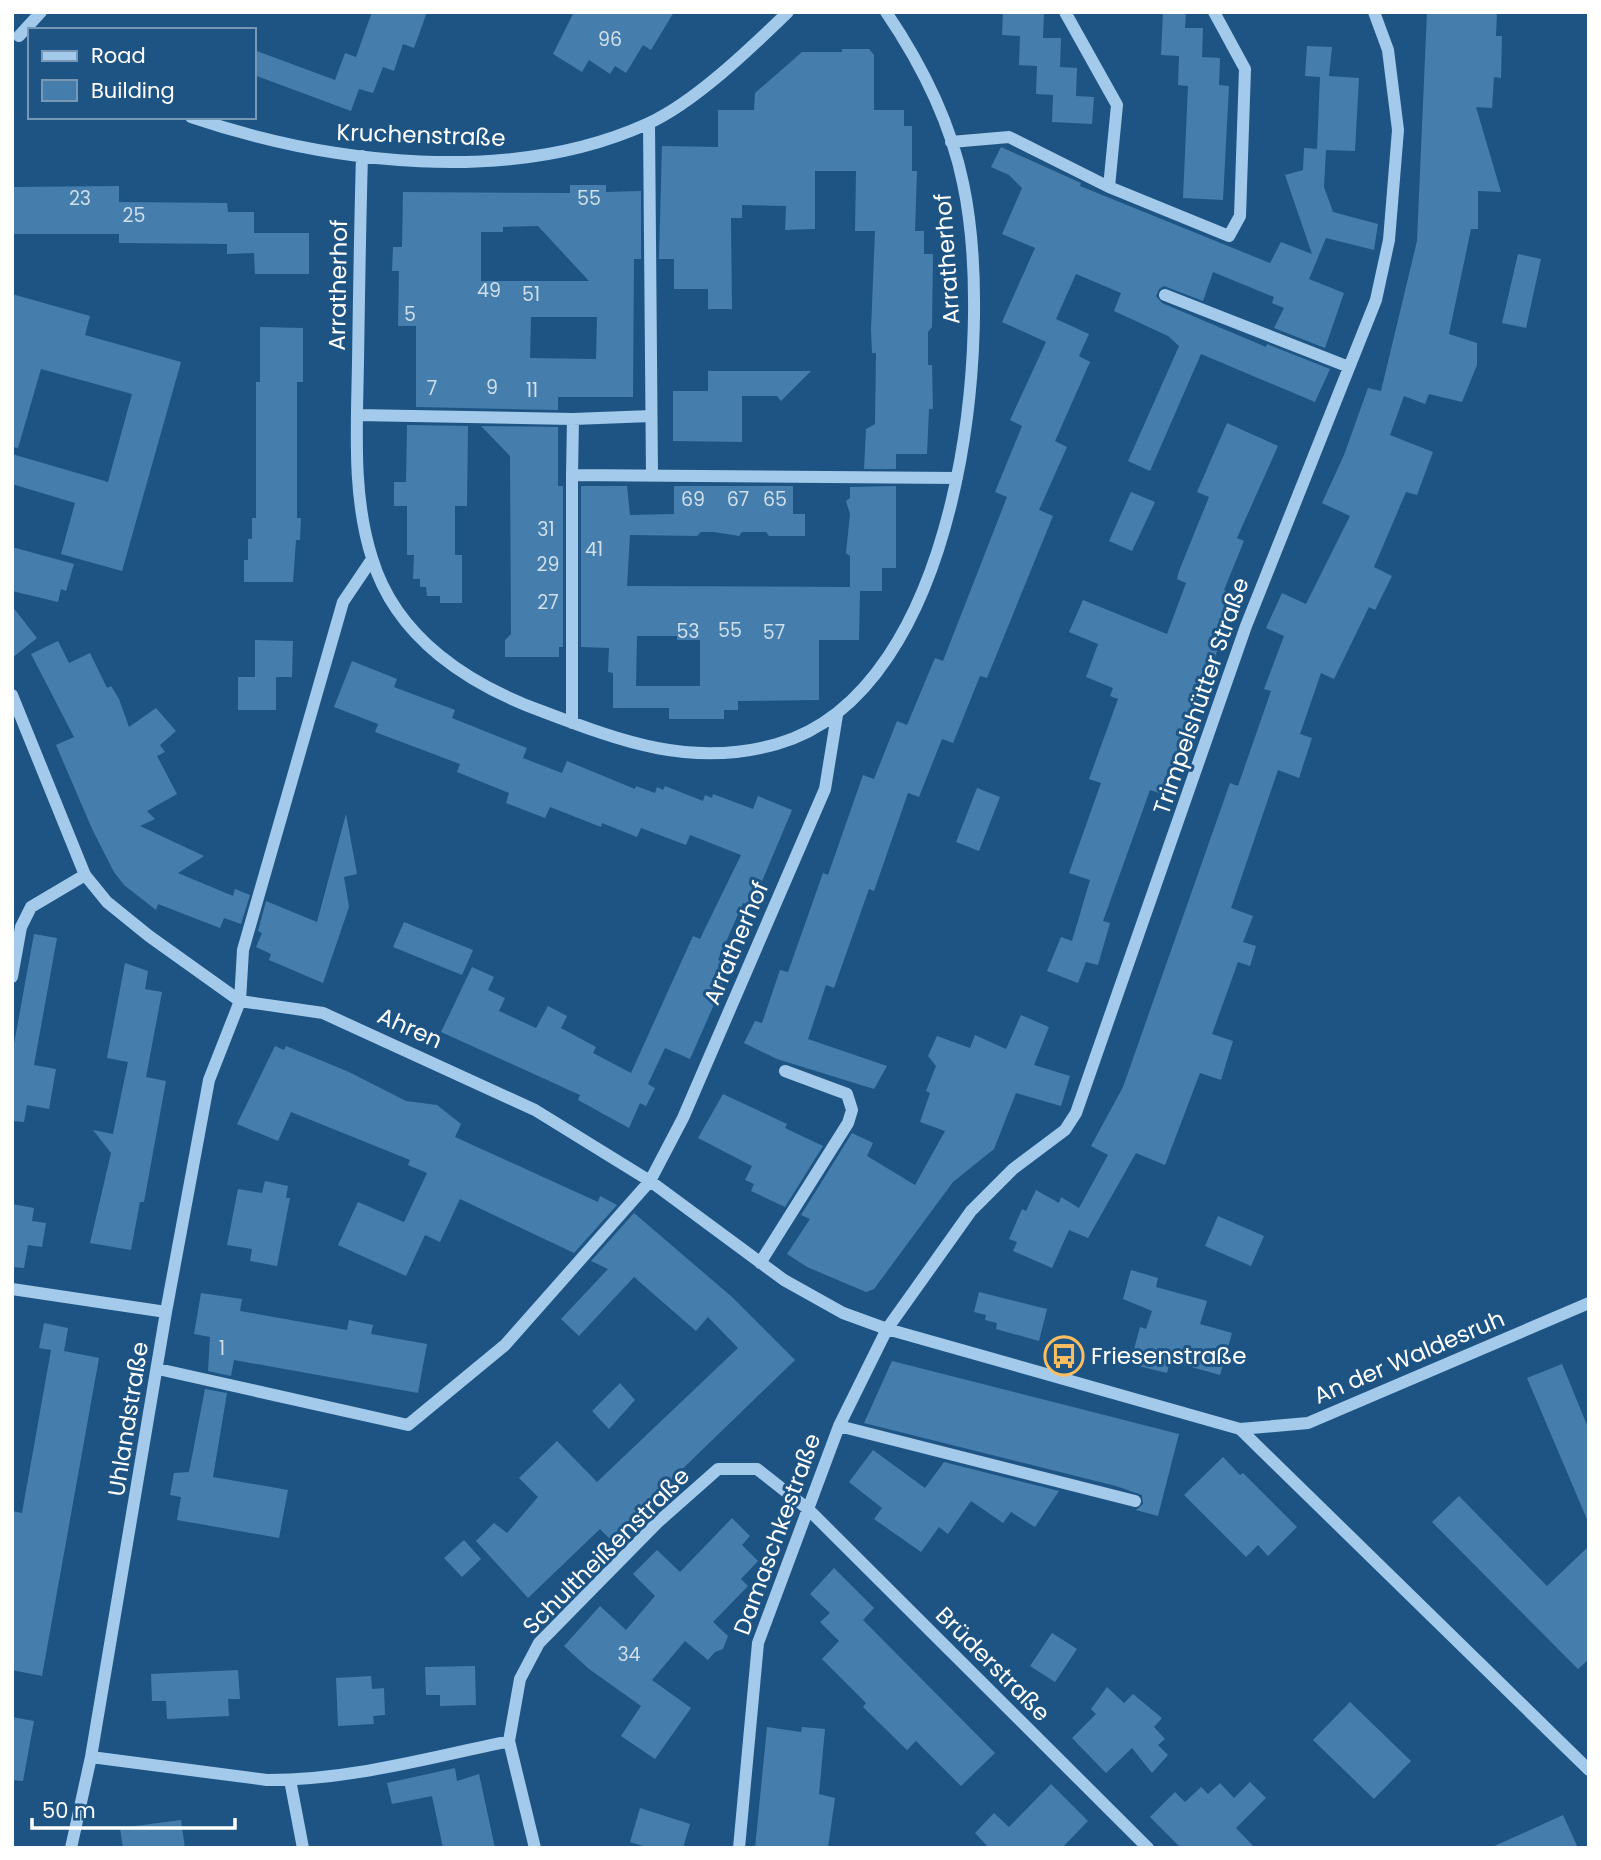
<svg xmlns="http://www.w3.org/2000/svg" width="1601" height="1860" viewBox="0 0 1601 1860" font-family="Poppins,sans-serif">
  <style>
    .building { fill: #457eac; fill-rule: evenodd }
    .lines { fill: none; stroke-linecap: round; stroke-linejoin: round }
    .minor { stroke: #a3caea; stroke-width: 12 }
    .labels { text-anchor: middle; stroke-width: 6; stroke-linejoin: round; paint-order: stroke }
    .number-label { font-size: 19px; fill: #d0dfea }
    .street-label { font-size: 23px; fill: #fff; stroke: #1d5483 }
    .poi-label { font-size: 23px; fill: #fff; stroke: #1d5483; text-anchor: start }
  </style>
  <rect width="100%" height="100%" fill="#1d5483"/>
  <path class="building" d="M372 12H427L414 48 403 44 394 71 383 67 373 93 359 89 351 111 254 75V50L335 80 345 53 356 57Z
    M574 12H674L651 50 643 45 626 73 615 66 610 74 589 60 582 72 553 54Z
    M1003 12H1044L1043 38H1061L1060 67 1077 68 1076 96 1094 97 1092 124 1052 122 1053 95 1036 94 1037 66 1019 65 1020 36 1002 35Z
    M1163 12H1186L1185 28H1203L1202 57 1220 58 1219 85 1229 86 1223 200 1183 198 1188 86 1178 85 1179 56 1161 55Z
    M1427 12H1497L1496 36H1502L1501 78 1494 77 1492 108 1476 107 1501 192 1478 191V229H1471L1449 334 1477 343V365L1462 402 1429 394 1425 404 1404 396 1390 435 1433 452 1417 495 1406 492 1374 567 1392 576 1375 610 1369 607 1334 679 1321 673 1300 734 1312 738 1299 778 1278 770 1231 908 1253 916 1243 942 1256 946 1250 966 1238 962 1212 1034 1233 1041 1221 1080 1200 1073 1165 1165 1136 1153 1088 1238 1069 1230 1052 1268 1013 1251 1017 1242 1009 1239 1022 1209 1026 1211 1036 1190 1059 1203 1061 1197 1079 1208 1108 1155 1091 1146 1123 1087 1230 783 1238 786 1271 691 1264 689 1284 636 1266 628 1282 593 1306 604 1350 516 1322 503 1344 455 1368 388 1381 391 1417 241Z
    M1307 46 1332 47 1329 76 1359 78 1355 151 1326 150 1324 187 1333 212 1378 224 1374 250 1326 238 1309 279 1344 293 1325 348 1274 328 1284 308 1272 303 1274 297 1213 272 1203 301 1164 286 1159 289 1156 296 1162 303 1266 347 1267 344 1330 369 1315 402 1201 354 1150 471 1128 461 1179 346 1168 336 1114 311 1121 293 1076 274 1056 319 1089 334 1079 356 1090 362 1055 441 1067 447 1039 510 1053 516 987 678 980 676 953 743 942 739 919 797 908 793 874 891 869 889 834 988 826 985 808 1039 887 1066 874 1089 777 1059 744 1043 755 1021 762 1023 780 970 788 972 823 873 828 875 863 775 874 779 897 721 907 725 935 658 943 661 1007 497 995 492 1022 426 1010 420 1046 342 1002 322 1035 248 1002 234 1022 188 1009 175 991 167 1001 147 1081 183 1080 186 1270 263 1281 242 1312 254 1285 175 1303 170 1304 148 1317 149 1320 77 1305 76Z
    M842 49H869L874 55V110H904V126H912V171H917L915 231H924V254H933L932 327 928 332V365H932L933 409H929L927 454H896V469H864L866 429 875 424 876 353H872L871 330 875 231H855L856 171H815V229L785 230 786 206 742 205V218H731L732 309H708V289H674V259H659L662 146 718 147V110H754L755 93 802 52H842Z
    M570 185H606V192L641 191V259H634L633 397H558V410L416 407V326H398L399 271H392L393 247H402L403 192 570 193ZM538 226 589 281H481V232H503V227ZM531 317H597L596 359 530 358Z
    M119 186V202L227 203 228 212H254V233H309V274H255L254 253 227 254V244L119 243V234H12V187Z
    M1518 254 1541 259 1526 328 1502 323Z
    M12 294 90 316 85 335 181 362 122 571 61 554 75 503 12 484V454L108 482 132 394 41 369 18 448 12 447Z
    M260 327 303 328V382H297V518H301L300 540H296L293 582H244V560H248V539H252V518H256V382H260Z
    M708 371H811L781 401 777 396H742V442L673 441V391H708Z
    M1227 423 1278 446 1237 538 1244 541 1224 590 1237 596 1165 795 1150 790 1103 921 1110 923 1098 965 1086 962 1078 983 1047 971 1061 937 1072 941 1090 880 1069 873 1101 783 1089 779 1118 699 1110 696 1113 688 1086 677 1098 644 1069 632 1083 600 1167 634 1186 583 1177 579 1179 571 1209 497 1197 492Z
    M407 425 468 426 467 506H455V555H462V603H440V596H427L426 587H420V579H413L414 555H407V506H394V482H406Z
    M481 426 558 427V486H563V647H559V657H505V640L511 634 510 456Z
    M581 486H627L630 515 674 514V486H793V514H805V536H769L766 532H742L739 536 714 532H701L697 536 630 535 627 586 850 587V556L846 553 850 514 846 501 850 498V487L896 486V568H882V591H860L859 640H819V700L738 701V710H724V719H669V708H613V673L608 672 609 648 581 647ZM637 636H677V640H700V686H636Z
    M1131 492 1155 502 1132 551 1109 541Z
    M12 547 74 564 66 591 61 589 58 602 12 591Z
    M12 606 37 638 12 658Z
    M255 640 293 641 292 677H276V710H238V677H255Z
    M58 641 69 663 90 653 107 688 111 686 119 699 129 727 156 708 176 731 160 745 165 752 157 756 177 794 147 811 155 819 140 826 204 856 178 873 233 896 235 889 250 895 241 924 224 918 220 928 158 904 156 910 124 885 114 872 93 831 56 745 74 737 31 654Z
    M352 661 397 679 394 687 455 710 452 718 527 748 523 758 562 773 567 761 635 789 636 786 655 793 657 787 663 790 665 786 703 801 705 795 712 798 713 794 753 809 758 796 792 810 760 886 764 888 756 908 743 903 718 960 731 966 690 1059 665 1048 648 1084 655 1088 646 1106 640 1103 629 1128 578 1100 580 1095 441 1032 472 967 494 977 488 990 505 998 499 1011 536 1028 548 1006 567 1016 561 1028 596 1047 593 1053 631 1073 693 936 700 939 741 855 690 835 686 845 641 828 637 837 602 823 601 827 550 807 545 818 506 803 509 793 457 772 460 764 375 732 378 724 334 707Z
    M977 788 1000 797 979 851 956 842Z
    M346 814 357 874 344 877 349 907 323 983 269 960 271 954 256 947 262 933 258 931 266 901 317 922Z
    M404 922 473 950 462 975 393 947Z
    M34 934 57 938 34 1065 56 1069 49 1109 27 1105 24 1122 12 1121V1055Z
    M125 963 148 971 145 989 162 992 146 1077 166 1081 144 1202H140L131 1250 90 1243 111 1153 93 1130 113 1134 128 1062 107 1058Z
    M1021 1015 1049 1027 1034 1065 1070 1076 1061 1106 1016 1093 994 1149 953 1182 874 1289 866 1292 807 1267 787 1254 810 1219 801 1215 852 1133 873 1143 867 1156 915 1185 945 1131 920 1122 930 1093 926 1091 936 1066 928 1056 937 1036 970 1048 975 1035 1006 1049Z
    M275 1046 284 1050 286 1046 349 1072 406 1101 437 1105 461 1124 455 1137 598 1202 600 1196 617 1205 574 1253 460 1199 440 1242 425 1235 406 1276 338 1245 358 1202 404 1222 427 1173 408 1165 410 1160 291 1112 278 1141 237 1124Z
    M723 1094 787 1124 785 1128 823 1146 785 1207 751 1191 754 1184 745 1180 752 1166 698 1138Z
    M265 1181 288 1186 286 1198H290L277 1266 250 1261 252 1249 227 1245 238 1189 262 1193Z
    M12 1204 34 1208 32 1221 46 1223 42 1247 28 1245 24 1268 12 1267Z
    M634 1213 732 1297 795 1360 610 1539 600 1529 528 1598 476 1541 494 1523 507 1533 538 1497 519 1478 557 1441 597 1482 738 1348 708 1317 696 1331 634 1277 579 1336 561 1319 608 1269 591 1261Z
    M1218 1216 1264 1236 1251 1266 1205 1246Z
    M1131 1270 1158 1278 1156 1287 1207 1301 1200 1324 1232 1333 1220 1375 1170 1361 1167 1373 1130 1364 1140 1327 1146 1329 1152 1311 1123 1299Z
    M979 1292 1047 1309 1039 1341 996 1329 997 1323 985 1320 986 1315 974 1312Z
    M201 1293 242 1299 240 1311 347 1330 349 1320 373 1325 371 1334 427 1344 418 1393 234 1360 231 1376 208 1371 210 1337 194 1334Z
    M44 1323 68 1328 64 1351 99 1358 42 1676 12 1670V1511L22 1513 51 1350 39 1348Z
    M892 1361 1179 1434 1158 1516 1136 1510 1143 1504 1142 1495 1116 1486 864 1423Z
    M1562 1364 1589 1430V1524L1527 1378Z
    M620 1383 635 1400 609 1429 592 1411Z
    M205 1389 227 1393 213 1477 288 1490 279 1538 177 1520 181 1497 170 1495 174 1473 189 1472Z
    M873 1450 925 1488 944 1462 1059 1491 1035 1527 1011 1512 1003 1523 971 1501 948 1534 939 1527 921 1552 874 1519 882 1508 849 1482Z
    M1223 1457 1240 1475 1243 1473 1297 1527 1268 1556 1258 1545 1246 1557 1184 1495Z
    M1459 1496 1547 1586 1589 1546V1659L1578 1669 1432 1522Z
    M732 1518 750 1536 742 1545 758 1561 741 1579 748 1586 713 1622 728 1636 723 1649 715 1652 708 1660 685 1641 652 1680 691 1708 655 1759 621 1736 641 1706 589 1669 564 1646 600 1606 626 1630 655 1596 633 1574 657 1550 680 1572Z
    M464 1540 481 1559 462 1577 444 1558Z
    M834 1568 874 1608 863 1620 995 1753 961 1786 916 1741 907 1750 863 1707 866 1703 822 1659 839 1641 820 1622 830 1613 810 1594Z
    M1052 1633 1077 1649 1055 1682 1030 1666Z
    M475 1666 476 1705 440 1706V1695H426L425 1667Z
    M238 1670 240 1699H228L229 1716 167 1719 166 1701H152L151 1674Z
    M371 1676 372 1689 384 1688 385 1715 373 1716 374 1724 338 1726 336 1678Z
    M1107 1687 1124 1703 1133 1694 1162 1718 1154 1727 1165 1739 1158 1745 1168 1755 1152 1773 1132 1748 1106 1773 1072 1738 1096 1714 1091 1709Z
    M1350 1702 1411 1761 1374 1799 1313 1740Z
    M12 1717 34 1721 23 1781 12 1780Z
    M767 1727 801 1732 802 1727 825 1729 819 1794 835 1798 828 1848H755Z
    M455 1768 457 1781 479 1774 495 1848H443L432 1796 392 1804 387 1783Z
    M1250 1782 1266 1798 1236 1828 1255 1848H1181L1150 1817 1175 1792 1185 1802 1201 1787 1208 1794 1220 1783 1234 1798Z
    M1051 1784 1088 1821 1062 1848H989L975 1833 994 1813 1009 1827Z
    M640 1808 690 1824 683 1848H650L630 1842Z
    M1563 1815 1578 1848H1490Z
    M181 1820 185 1848H123L120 1828Z"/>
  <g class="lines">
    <path class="minor" d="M1065 12 1117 105 1109 187 1229 236 1240 216 1245 69 1214 12
      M19 36 41 12
      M191 117C330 164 510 186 647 124 694 103 751 48 788 12
      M649 123 652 475
      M951 142 1009 137 1109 187
      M362 156C360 225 359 293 358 362 357 427 352 496 372 558 396 638 469 685 544 712 623 742 692 768 777 744 961 692 996 338 963 183 950 120 922 65 886 12
      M1165 295 1349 367
      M357 415 573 419 572 475 957 478
      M573 419 651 416
      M12 695 85 875 107 902 149 936 240 1001 323 1013 535 1110 650 1181 784 1280 843 1313 887 1329 1240 1429 1589 1770
      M572 723V475
      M12 977 21 927 31 907 85 875
      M760 1263 848 1123 852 1110 847 1094 785 1071
      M12 1289 166 1312
      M158 1369 408 1425 505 1345 650 1181 683 1118 825 789 837 715
      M839 1426 1135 1501
      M1240 1429 1308 1423 1589 1303
      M91 1757 267 1780C349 1780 430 1758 509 1741
      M290 1780 303 1848
      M71 1848 91 1757 166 1312 209 1080 240 1001 243 950 343 602 372 559
      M535 1848 509 1741 520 1679 539 1643 657 1523 718 1469H757L808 1509 1148 1848
      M739 1848 758 1643 839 1426 887 1329 971 1211 1013 1169 1065 1130 1076 1113 1246 626 1376 300 1389 240 1398 130 1388 50 1374 12"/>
  </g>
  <defs>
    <g id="bus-ring" transform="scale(2.0125)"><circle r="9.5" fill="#1d5483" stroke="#fabe61" stroke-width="1.5"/><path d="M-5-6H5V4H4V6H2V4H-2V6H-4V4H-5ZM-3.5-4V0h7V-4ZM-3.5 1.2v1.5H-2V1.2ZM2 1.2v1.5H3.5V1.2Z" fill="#fabe61"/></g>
  </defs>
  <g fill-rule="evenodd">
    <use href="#bus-ring" x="1064" y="1356"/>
  </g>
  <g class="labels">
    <g class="number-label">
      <text x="610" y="46">96</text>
      <text x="80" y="205">23</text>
      <text x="589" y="205">55</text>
      <text x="134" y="222">25</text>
      <text x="489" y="297">49</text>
      <text x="531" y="301">51</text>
      <text x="410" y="321">5</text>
      <text x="492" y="394">9</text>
      <text x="432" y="395">7</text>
      <text x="532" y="397">11</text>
      <text x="693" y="506">69</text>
      <text x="738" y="506">67</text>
      <text x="775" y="506">65</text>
      <text x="546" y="536">31</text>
      <text x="594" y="556">41</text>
      <text x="548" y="571">29</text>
      <text x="548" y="609">27</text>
      <text x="730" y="637">55</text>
      <text x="688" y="638">53</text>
      <text x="774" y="639">57</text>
      <text x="222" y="1355">1</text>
      <text x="629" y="1661">34</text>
    </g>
    <g class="street-label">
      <text transform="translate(421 135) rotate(2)" y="8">Kruchenstraße</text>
      <text transform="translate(947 259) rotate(-94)" y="8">Arratherhof</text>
      <text transform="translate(338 285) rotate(-89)" y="8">Arratherhof</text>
      <text transform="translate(1201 696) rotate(-71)" y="8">Trimpelshütter Straße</text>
      <text transform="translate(736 943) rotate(-67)" y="8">Arratherhof</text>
      <text transform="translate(410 1028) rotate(24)" y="8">Ahren</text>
      <text transform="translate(1409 1357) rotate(-23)" y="8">An der Waldesruh</text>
      <text transform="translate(128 1419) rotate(-81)" y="8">Uhlandstraße</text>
      <text transform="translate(777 1534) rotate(-70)" y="8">Damaschkestraße</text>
      <text transform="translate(606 1551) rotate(-45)" y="8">Schultheißenstraße</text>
      <text transform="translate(993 1664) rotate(45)" y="8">Brüderstraße</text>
    </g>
    <g class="poi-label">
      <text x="1091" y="1364">Friesenstraße</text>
    </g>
  </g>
  <rect width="1601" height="1860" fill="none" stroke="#ffffff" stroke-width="28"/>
  <rect x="28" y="28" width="228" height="91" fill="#1d5483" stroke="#7798b5" stroke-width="2"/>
  <rect x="42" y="51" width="35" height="10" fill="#a3caea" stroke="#7798b5" stroke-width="2"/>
  <text x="91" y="63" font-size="21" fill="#ffffff">Road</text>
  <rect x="42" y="80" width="35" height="21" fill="#457eac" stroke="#7798b5" stroke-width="2"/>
  <text x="91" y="98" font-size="21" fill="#ffffff">Building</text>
  <path d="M32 1818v10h203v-10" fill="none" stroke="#ffffff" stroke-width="3.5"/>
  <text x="42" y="1818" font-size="21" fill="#ffffff" stroke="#1d5483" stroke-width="5" paint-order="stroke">50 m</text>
</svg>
